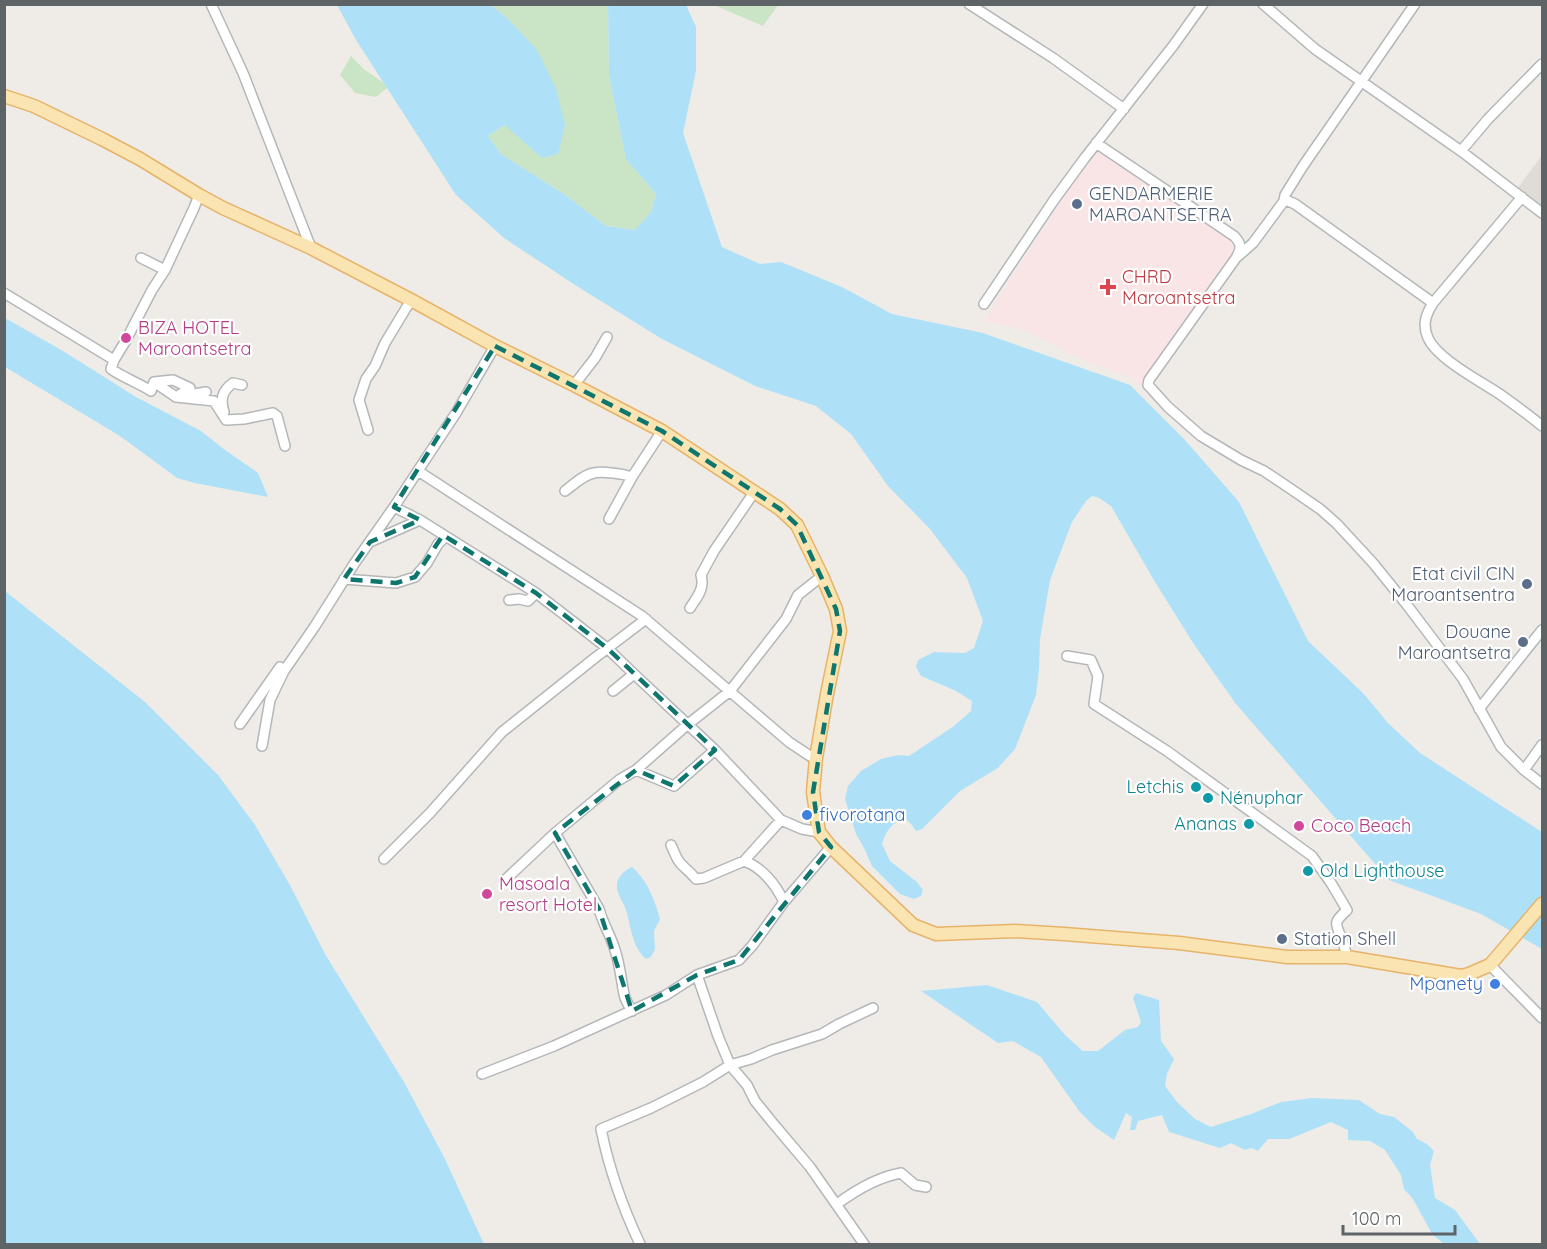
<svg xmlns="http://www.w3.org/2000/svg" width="1547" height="1249" viewBox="0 0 1547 1249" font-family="Quicksand,sans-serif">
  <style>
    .education { fill: #dfdcd5 }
    .medical { fill: #fae5e6 }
    .green { fill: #cae4c6 }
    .water { fill: #aee1f8 }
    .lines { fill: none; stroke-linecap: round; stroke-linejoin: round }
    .minor-casing { stroke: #b4b7ba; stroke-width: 12 }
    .major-casing { stroke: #e7b369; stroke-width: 15 }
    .minor { stroke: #fff; stroke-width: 9 }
    .major { stroke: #f9e4b2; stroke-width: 12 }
    .marked { fill: none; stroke: #0f766e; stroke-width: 4.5; stroke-dasharray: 12 8; stroke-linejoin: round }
    .service-dot { fill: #5c6f8a; stroke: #fff; stroke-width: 2 }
    .health-dot { fill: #e0444e; stroke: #fff; stroke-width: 2 }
    .hotel-dot { fill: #d1479c; stroke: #fff; stroke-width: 2 }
    .culture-dot { fill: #0f9aa8; stroke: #fff; stroke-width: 2 }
    .shop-dot { fill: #3f7fe0; stroke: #fff; stroke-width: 2 }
    .labels { text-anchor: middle; stroke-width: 4.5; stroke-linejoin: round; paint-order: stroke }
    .service-label { font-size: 18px; fill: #4e5e75; stroke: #fff; text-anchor: start }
    .health-label { font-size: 18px; fill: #be3a42; stroke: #fff; text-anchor: start }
    .hotel-label { font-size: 18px; fill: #b23c85; stroke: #fff; text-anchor: start }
    .culture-label { font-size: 18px; fill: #0d838f; stroke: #fff; text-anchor: end }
    .shop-label { font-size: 18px; fill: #366cbe; stroke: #fff; text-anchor: start }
  </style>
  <rect width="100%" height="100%" fill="#efece7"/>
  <path class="education" d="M1542 155V208L1517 189Z"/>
  <path class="medical" d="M1095 149 1233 238 1235 242V246L1233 254 1142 386 1129 377 1083 360 1020 329 984 321Z"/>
  <path class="green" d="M491 5H608L609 76 626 159 656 194 651 212 636 230 606 226 564 194 501 154 488 136 505 125 508 19Z
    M714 5H778L763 26Z
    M351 56 365 70 384 83 387 88 376 97 355 93 340 75Z"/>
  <path class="water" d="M337 5H491L508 19 537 50 556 89 565 125 558 154 542 158 505 125 488 136 501 154 564 194 606 226 635 230 651 212 656 194 626 159 609 76 608 5H686L696 27V71L683 133 722 247 760 264 781 262 842 287 892 314 983 333 1130 385 1185 440 1239 502 1308 641 1363 693 1388 723 1420 753 1542 832V949L1481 914 1389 880 1236 704 1195 646 1155 582 1111 506 1099 498 1092 496 1086 501 1072 522 1050 580 1040 639 1039 669 1036 695 1015 749 998 768 960 791 922 829 916 831 911 824 905 818C891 823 886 831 882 844L890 861 917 882 923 890 921 896 914 899 900 894 872 866 864 848 856 834 845 799 848 786 861 771 881 759 898 755 909 756 954 726 971 711 972 701 956 691 921 676 916 667 918 660 934 652 965 653 974 648 983 621 967 578 930 529 888 486 851 434 816 406 755 386 662 339 575 285 504 238 456 195 356 40Z
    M5 318 63 351 136 397 201 431 225 450 258 473 268 497 195 483 177 478 120 436 5 367Z
    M5 591 145 702 218 775 255 825 291 887 325 954 404 1082 444 1157 484 1244H5Z
    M632 867C647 879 655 901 660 919L654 931 655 949 651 957 646 959C631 946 631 924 625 907 622 900 616 893 617 884 618 876 625 870 632 867Z
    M987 985 1037 1002 1066 1036 1083 1051H1098L1125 1030 1138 1027 1141 1022 1133 998 1136 993 1159 1000 1161 1041 1174 1059 1167 1074 1165 1086 1177 1102 1195 1119 1211 1127 1251 1114 1281 1102 1312 1098 1359 1100 1380 1114 1394 1117 1412 1131 1417 1139 1427 1144 1434 1151 1430 1165 1435 1198 1455 1210 1480 1244H1444L1432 1234 1413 1199 1404 1189 1401 1175 1385 1150 1370 1141 1348 1140V1130L1331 1122 1289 1139H1268L1258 1151 1252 1148 1245 1150 1231 1143 1220 1148 1169 1132 1162 1115 1138 1121 1135 1130H1130L1132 1117 1126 1113 1114 1140 1095 1127 1079 1111 1041 1057 1013 1041 998 1043 921 991Z"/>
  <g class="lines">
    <g class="minor-casing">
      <path id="minor" d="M211 4 243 73 311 248
        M969 4 1053 58 1124 109
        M1263 4 1315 49 1461 151 1542 213
        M1096 143 1234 236C1241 243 1242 248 1237 256
        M1461 151 1488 119 1542 64
        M199 195 194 208 165 270 152 290 125 342 114 360 111 369C124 378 139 383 151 391L154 382 173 380 190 388 176 397 214 401 226 420 244 419 273 413 277 416 285 446
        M1522 197 1433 303C1426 314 1422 325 1428 338 1437 359 1482 382 1501 395 1515 405 1529 415 1542 426
        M1284 201 1285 195 1303 166 1415 4
        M141 258 165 270
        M4 293 114 360
        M1433 303 1295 204 1288 201H1284L1253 243 1236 258 1149 380 1148 385 1168 407 1201 436 1241 460 1264 471 1288 487 1320 509 1337 524 1373 563 1407 605 1463 679 1501 747 1524 770 1542 784
        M984 304 1054 200 1084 159 1173 46 1203 4
        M154 382 176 397 206 392
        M574 385 595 358 607 337
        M224 412C220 399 222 391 233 383L242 385
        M368 430 359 400 366 379 375 366 385 343 411 300
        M418 471 642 616 789 742 810 756 816 758
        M565 491C573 485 583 475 594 473 602 471 624 474 632 477
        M394 507 420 520
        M609 519 632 477 662 431
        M370 542 420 520 536 593 566 616 607 648 634 674 715 750 781 820 802 829 819 832
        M344 579 396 583 415 577 427 563 438 544 445 537
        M509 600 519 599 528 601 536 593
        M690 608C697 597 705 589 701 575L714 551 755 491
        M1067 656 1091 660 1098 676 1094 704 1167 751 1312 856 1331 883 1347 910C1335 922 1334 921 1341 937 1344 943 1345 950 1347 957
        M613 691 634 674
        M1479 709 1542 630
        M240 724 280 667
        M262 746 270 700 284 671 315 626 354 564 394 507 456 413 495 346
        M636 770 674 786 715 750
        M1524 770 1542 745
        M555 833 599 909C603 924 611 936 615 950 620 965 621 979 624 994 625 1000 629 1006 632 1011
        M671 845C674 851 676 859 681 864 686 869 691 873 696 879L704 878 744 861C762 867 776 885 784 902
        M384 859 430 813 502 732 596 657 646 619
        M744 861 781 820
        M504 881 555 833 619 780 636 770 687 725 730 691 786 619 798 595 822 576
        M1490 965 1542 1018
        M697 975 718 1036 730 1065 747 1085 755 1101 772 1122 810 1167 864 1244
        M482 1074 554 1046 666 995 697 975 739 960 752 946 784 902 831 847
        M837 1204C856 1190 878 1177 901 1173L915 1185 926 1187
        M640 1244C623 1208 609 1169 601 1129L651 1108 703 1082 730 1065 751 1059 772 1050 822 1034 839 1024 873 1008"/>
    </g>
    <g class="major-casing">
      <path id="major" d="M4 96 34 106 102 139 140 159 199 195 223 208 311 248 411 300 495 346 574 385 662 431 780 509 797 525 822 576 836 609 840 631 827 694 816 758 813 792 819 832 831 847 913 925 936 934 1015 931 1064 934 1179 943 1287 957H1347L1461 976 1469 974 1490 965 1542 904"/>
    </g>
    <use href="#minor" class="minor"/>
    <use href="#major" class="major"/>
  </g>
  <path class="marked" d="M495 346 662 431 780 509 797 525 836 609 840 631 813 792 819 832 831 847 739 960 697 975 632 1011 599 909 555 833 636 770 674 786 715 750 607 648 536 593 443 535 415 577 396 583 344 579 370 542 420 520 394 507Z"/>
  <g class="service-dot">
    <circle cx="1077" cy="204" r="6"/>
    <circle cx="1527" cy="584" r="6"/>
    <circle cx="1523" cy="642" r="6"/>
    <circle cx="1282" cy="939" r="6"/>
  </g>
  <path class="health-dot" d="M1105 278h6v6h6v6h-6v6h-6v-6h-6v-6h6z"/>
  <g class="hotel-dot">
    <circle cx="126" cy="338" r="6"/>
    <circle cx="1299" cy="826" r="6"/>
    <circle cx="487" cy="894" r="6"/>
  </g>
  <g class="culture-dot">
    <circle cx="1196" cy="787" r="6"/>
    <circle cx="1208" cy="798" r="6"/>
    <circle cx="1249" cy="824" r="6"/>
    <circle cx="1308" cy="871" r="6"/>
  </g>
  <g class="shop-dot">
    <circle cx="807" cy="815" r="6"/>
    <circle cx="1495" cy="984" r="6"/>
  </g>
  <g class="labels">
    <g class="service-label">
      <text x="1089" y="200">GENDARMERIE<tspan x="1089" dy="21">MAROANTSETRA</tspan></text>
      <text x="1515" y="580" text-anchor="end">Etat civil CIN<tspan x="1515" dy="21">Maroantsentra</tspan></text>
      <text x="1511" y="638" text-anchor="end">Douane<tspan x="1511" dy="21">Maroantsetra</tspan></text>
      <text x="1294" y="945">Station Shell</text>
    </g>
    <g class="health-label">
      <text x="1122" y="283">CHRD<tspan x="1122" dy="21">Maroantsetra</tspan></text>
    </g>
    <g class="hotel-label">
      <text x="138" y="334">BIZA HOTEL<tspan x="138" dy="21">Maroantsetra</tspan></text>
      <text x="1311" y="832">Coco Beach</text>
      <text x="499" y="890">Masoala<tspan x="499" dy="21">resort Hotel</tspan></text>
    </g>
    <g class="culture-label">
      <text x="1184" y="793">Letchis</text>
      <text x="1220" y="804" text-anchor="start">Nénuphar</text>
      <text x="1237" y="830">Ananas</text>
      <text x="1320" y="877" text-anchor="start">Old Lighthouse</text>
    </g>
    <g class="shop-label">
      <text x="819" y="821">fivorotana</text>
      <text x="1483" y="990" text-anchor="end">Mpanety</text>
    </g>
  </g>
  <rect width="1547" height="1249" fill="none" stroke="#5e6366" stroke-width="12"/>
  <path d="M1343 1225v9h112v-9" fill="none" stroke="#5e6366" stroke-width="3"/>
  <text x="1352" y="1225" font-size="18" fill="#5e6366" stroke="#ffffff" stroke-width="4.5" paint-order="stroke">100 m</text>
</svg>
